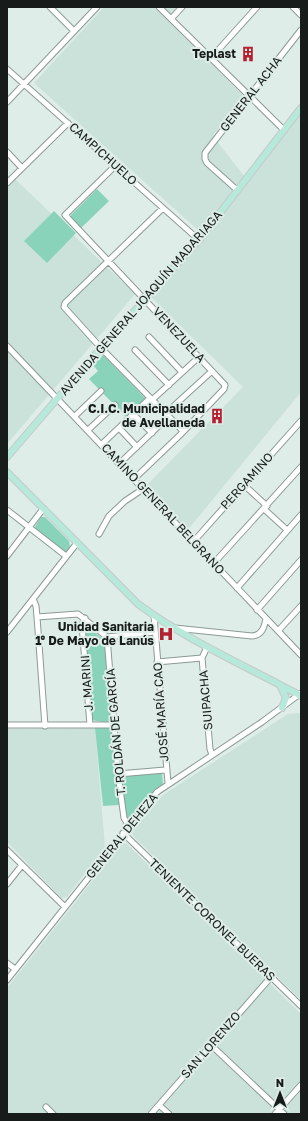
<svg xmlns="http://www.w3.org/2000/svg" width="308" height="1121" viewBox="0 0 308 1121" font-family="'Golos Text',sans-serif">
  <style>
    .built { fill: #cbe2da }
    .green { fill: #8ad3bb }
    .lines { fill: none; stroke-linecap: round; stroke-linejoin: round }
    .minor-casing { stroke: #8d9a95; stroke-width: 7 }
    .major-casing { stroke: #c7c9c8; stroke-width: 8 }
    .minor { stroke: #fff; stroke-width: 5 }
    .major { stroke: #b6e9d9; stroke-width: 6 }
    .labels { text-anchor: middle; stroke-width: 4; stroke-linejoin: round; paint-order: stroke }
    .poi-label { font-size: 12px; font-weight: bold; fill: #171c1b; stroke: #deede7; text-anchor: end }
    .street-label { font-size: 12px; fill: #171c1b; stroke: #deede7 }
  </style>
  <rect width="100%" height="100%" fill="#deede7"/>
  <path class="built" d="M104 7H178L168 18 247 90 213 136 244 176 301 106V392L186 532 147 485 243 387 146 292 198 230 34 83Z
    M15 179 135 294 7 444V188Z
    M301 713V1000L133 836 132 832 163 795 288 714Z
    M95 728 105 847 67 897 61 898 7 842V729Z
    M126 843 301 1014V1114H7V988L121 845Z"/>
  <path class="green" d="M97 189 109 201 81 228 70 216Z
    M54 211 76 233 47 263 24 241Z
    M103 355 148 401 128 419 89 379 98 371 93 365Z
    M41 517H45L69 541 70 547 68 551H63L36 530 35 527Z
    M86 625 105 641 111 722 109 723 91 720 85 628Z
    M95 728H109L112 731 119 805 103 806Z
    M162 772 163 785 155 789 129 821 126 818 121 776Z"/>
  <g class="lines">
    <g class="minor-casing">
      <path id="minor" d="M50 7 74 31
        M159 7 284 130
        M293 7 301 15
        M171 19 182 7
        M211 58 257 7
        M7 69 199 240
        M7 102 97 7
        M7 152 22 168
        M115 166 65 215 225 385 224 389 180 435 134 479
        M7 183 68 123
        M237 190 207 163 205 159V153L301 30
        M163 208 65 303 64 307 101 348 183 431
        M149 337 182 372
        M7 346 301 655
        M135 350 169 385
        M152 400 199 357
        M133 414 152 433
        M165 414 212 371
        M75 416 101 391
        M119 428 137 447
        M88 430 115 405
        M102 444 150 398
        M120 463 168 417
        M244 485 267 506
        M264 509 287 530
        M7 510 66 556
        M99 534 109 516 125 501 143 489
        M194 541 301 421
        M7 556 43 509
        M214 563 301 467
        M237 588 301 515
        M33 599 36 606 37 617 45 726
        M257 610 301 560
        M154 616 168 783
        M37 617 78 614 107 637 155 632
        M85 618 82 625 90 725
        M175 628 252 636C262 635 264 628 266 619
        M278 631 301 606
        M7 632 77 543
        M107 637 118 774 124 818 129 826
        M207 647 202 658 210 749 212 755
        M157 662 202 658
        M7 725H116
        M118 774 165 770
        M123 833 301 1006
        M7 850 65 907
        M7 884 22 865
        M7 963 15 969
        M7 980 157 792 262 722 301 693
        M211 1045 284 1114
        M159 1105 169 1114
        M46 1107 53 1114
        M151 1114 271 977
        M275 1114 301 1085"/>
    </g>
    <g class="major-casing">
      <path id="major" d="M7 457 100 349 199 240 301 108
        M7 472 138 604C188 641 246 666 301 696
        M281 687 286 698 282 708"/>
    </g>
    <use href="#minor" class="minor"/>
    <use href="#major" class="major"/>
  </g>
  <defs>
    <g id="building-bare" transform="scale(1.2)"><path d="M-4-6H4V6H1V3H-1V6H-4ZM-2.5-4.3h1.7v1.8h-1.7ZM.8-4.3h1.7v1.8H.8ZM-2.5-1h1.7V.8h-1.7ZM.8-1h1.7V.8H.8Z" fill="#b32030" stroke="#deede7" stroke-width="2.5" paint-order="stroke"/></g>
    <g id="hospital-bare" transform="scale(1.2)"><path d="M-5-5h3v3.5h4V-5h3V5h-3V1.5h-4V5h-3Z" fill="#b32030" stroke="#deede7" stroke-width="2.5" paint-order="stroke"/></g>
  </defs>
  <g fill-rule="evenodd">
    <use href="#building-bare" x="248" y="54"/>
    <use href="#building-bare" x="217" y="416"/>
    <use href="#hospital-bare" x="166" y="634"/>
  </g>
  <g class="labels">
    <g class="poi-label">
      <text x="236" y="58">Teplast</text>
      <text x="205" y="413">C.I.C. Municipalidad<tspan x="205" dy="14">de Avellaneda</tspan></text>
      <text x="154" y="631">Unidad Sanitaria<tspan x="154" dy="14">1° De Mayo de Lanús</tspan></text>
    </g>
    <g class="street-label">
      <text transform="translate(251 94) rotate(-52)" y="4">GENERAL ACHA</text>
      <text transform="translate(103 154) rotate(42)" y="4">CAMPICHUELO</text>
      <text transform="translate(141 303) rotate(-49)" y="4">AVENIDA GENERAL JOAQUÍN MADARIAGA</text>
      <text transform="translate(179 335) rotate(47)" y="4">VENEZUELA</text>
      <text transform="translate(247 481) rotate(-48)" y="4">PERGAMINO</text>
      <text transform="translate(163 509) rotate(47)" y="4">CAMINO GENERAL BELGRANO</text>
      <text transform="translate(87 683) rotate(-94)" y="4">J. MARINI</text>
      <text transform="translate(206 700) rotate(-95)" y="4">SUIPACHA</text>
      <text transform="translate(161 712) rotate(-94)" y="4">JOSÉ MARÍA CAO</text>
      <text transform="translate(116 732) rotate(-95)" y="4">T. ROLDÁN DE GARCÍA</text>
      <text transform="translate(122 836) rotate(-51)" y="4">GENERAL DEHEZA</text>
      <text transform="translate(212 920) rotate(44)" y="4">TENIENTE CORONEL BUERAS</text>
      <text transform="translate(211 1045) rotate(-49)" y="4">SAN LORENZO</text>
    </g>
  </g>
  <rect width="308" height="1121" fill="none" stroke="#171c1b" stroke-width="16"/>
  <g transform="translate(280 1093)" stroke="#deede7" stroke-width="3" paint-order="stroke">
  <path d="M0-3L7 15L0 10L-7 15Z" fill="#171c1b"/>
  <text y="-6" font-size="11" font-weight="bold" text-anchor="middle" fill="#171c1b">N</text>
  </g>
</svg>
